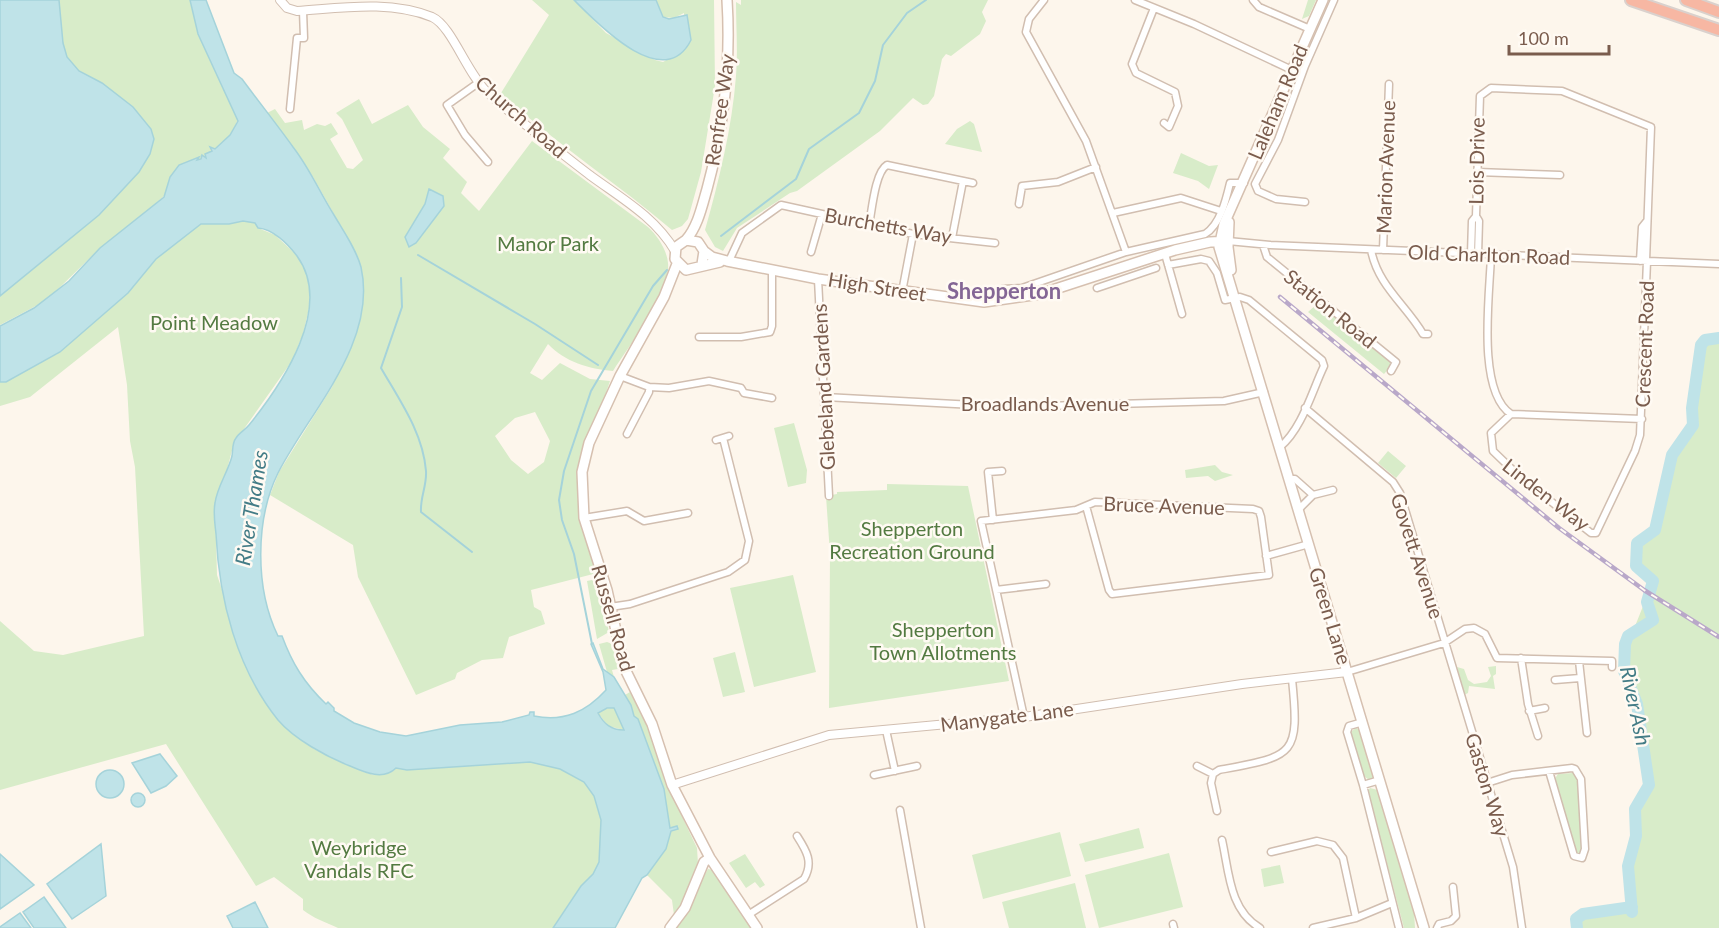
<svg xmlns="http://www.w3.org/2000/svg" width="1719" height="928" viewBox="0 0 1719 928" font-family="Lato,sans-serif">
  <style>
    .green { fill: #d8ecc9; fill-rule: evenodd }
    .water { fill: #bfe3e8; stroke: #a5d3da; stroke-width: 1.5; fill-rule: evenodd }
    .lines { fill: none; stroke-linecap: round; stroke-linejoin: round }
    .stream { stroke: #a5d3da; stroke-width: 2 }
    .river { stroke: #bfe3e8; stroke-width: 12 }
    .minor-casing { stroke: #d1beb0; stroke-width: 9 }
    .tertiary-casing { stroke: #d1beb0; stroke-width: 10 }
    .secondary-casing { stroke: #d6c0b0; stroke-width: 12 }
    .motorway-casing { stroke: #dad1cd; stroke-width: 14 }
    .minor { stroke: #fff; stroke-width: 6 }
    .tertiary { stroke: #fff; stroke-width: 8 }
    .secondary { stroke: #fff; stroke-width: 9 }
    .motorway { stroke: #f7b7a3; stroke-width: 10 }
    .rail-casing { stroke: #b9a8c9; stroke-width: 4.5 }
    .rail { stroke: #fffaf3; stroke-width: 2; stroke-dasharray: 7; stroke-linecap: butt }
    .labels { text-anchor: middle; stroke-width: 5; stroke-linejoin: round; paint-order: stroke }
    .street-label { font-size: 20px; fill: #7a5c4d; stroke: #fffaf3 }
    .park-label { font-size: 20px; fill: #537a41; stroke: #fffaf3 }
    .water-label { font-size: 21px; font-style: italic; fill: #437c86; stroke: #fffaf3 }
    .quarter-label { font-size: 22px; font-weight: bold; fill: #846695; stroke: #fffaf3 }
  </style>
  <rect width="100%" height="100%" fill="#fdf6ec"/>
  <path class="green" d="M0 0H190L198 34 238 119C232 134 220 151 205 155L204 158 197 161 199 157 179 165 166 194 150 209 100 248 47 300 0 325Z
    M532 0H574L606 33 655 60 663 62 684 50V13L674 18 663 17 656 0H714L715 86 701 172 688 219 682 226 672 230C616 182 554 143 501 93L549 15Z
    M741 0H988L982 12 986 21 980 34 951 56 946 54 942 59 934 96 928 104 923 105 913 98 880 131 797 191 790 193 737 228 723 251 715 247 705 230C719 180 732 128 736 76 738 52 736 26 736 2L741 5Z
    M1308 0H1316L1309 16 1302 19Z
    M359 99 372 124 408 105 423 127 450 149 443 158 467 182 461 193 479 211 532 141 648 227C657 235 667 250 668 263 671 293 629 345 613 371 589 369 565 362 548 344L530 373 542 380 560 363 590 379 610 381 586 452 582 498 601 572 531 590 534 607 541 611 545 624 509 637 503 658 482 660 457 673 455 679 416 695 358 577 353 545 270 495 279 472 332 387 356 329 363 292 358 257 313 177 267 113 275 109 285 123 302 120 304 130 317 124 325 126 331 123 338 134 330 139 347 168 353 169 363 160 342 119 336 113ZM429 189 443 196 444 206 409 247 405 237 425 204ZM535 412 550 441 544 462 528 474 511 460 495 436 515 418Z
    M970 121 974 124 982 152 945 144 957 129Z
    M1181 153 1209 166 1218 165 1209 189 1198 181 1173 173Z
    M243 221 255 223 258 228 275 235 301 259 308 276 311 300 303 334 292 361 234 443 224 481 215 501 217 575 254 684 279 720 314 749 364 772 374 775 392 772 396 768 407 770 530 762 560 769 584 782 594 796 601 820 599 862 593 874 581 886 553 928H338C325 922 313 918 303 910V899L274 877 256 886 166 744 0 790V621L34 651 63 655 144 636 135 467 130 441 127 385 118 327 30 397 0 406V380L57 354 128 293 156 259 201 224H229Z
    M1318 303 1390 362 1391 366 1384 374 1308 312Z
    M1719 338V928H1577L1579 916 1632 906 1628 866 1636 836 1635 809 1652 785 1637 704 1624 671 1622 659 1653 581 1636 566 1637 543 1655 530 1672 455 1693 425 1692 408 1701 345 1705 340Z
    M794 423 807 470 806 483 788 487 774 428Z
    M1388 451 1406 466 1396 478 1378 463Z
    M1215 465 1222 472 1233 475 1215 481 1208 476 1186 478 1185 470Z
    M887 484 968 486 1009 681 829 708 830 554 826 496 837 494V492L887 490Z
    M793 575 816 672 754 687 730 588Z
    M597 579 609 632 597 639 587 581Z
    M607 642 612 644 618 669 612 670 614 677 607 672 599 644Z
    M735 652 745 692 723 697 713 658Z
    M1496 666V674L1493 676 1495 689 1469 686 1468 693 1464 695 1457 667 1464 669 1468 680 1474 684 1487 682 1491 676 1488 667Z
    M630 692 653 738 670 791 697 848 698 864 693 884 678 913 674 915 672 900 647 875 666 849 671 831 677 829H670C665 787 651 753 634 717 631 709 630 703 625 695Z
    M614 708 625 727 624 730 608 726 598 713 601 709Z
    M1356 728 1361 730 1376 776 1370 781 1363 775 1351 737 1352 731Z
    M1573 773 1578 775 1583 855 1577 854 1575 851 1554 780 1558 774Z
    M1370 788 1378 790 1414 912 1415 928H1404L1368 791Z
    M1139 828 1144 848 1085 862 1079 844Z
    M1060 832 1071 876 983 899 972 855Z
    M1169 853 1183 907 1099 928 1085 875Z
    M745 854 765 885 760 888 755 882 746 888 729 863Z
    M1280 865 1284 883 1264 887 1261 869Z
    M708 869 713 870 754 928H674Z
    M1075 883 1086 928H1009L1002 902Z"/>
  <path class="water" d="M0 0H59L63 43 67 57 79 71 102 83 133 107 151 129 154 139 150 154 139 172 99 215 0 296Z
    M190 0H206L234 73 242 79C259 102 278 126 293 147 310 169 319 191 334 215 344 232 356 249 361 267 378 343 309 412 278 473 255 520 255 589 278 636H282C292 663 304 683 326 704L328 702 334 708V711L354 723 380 732 406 736 460 725 502 722 529 715 530 712H534V716C564 722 586 712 606 690L603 672 591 644 593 643 603 669 614 677 631 705 634 716 638 719 664 789 670 828 677 826 678 829 671 831 666 849 647 875 642 878 615 928H553L581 886 593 874 599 862 601 820 594 796 584 782 560 769 530 762 407 770 396 768C383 781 364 772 350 766 327 757 294 739 278 720 237 669 219 600 216 534 215 524 213 513 215 503 217 487 228 472 232 456 233 450 232 443 236 438 239 433 245 430 249 425 283 383 334 307 297 256 288 244 273 229 258 228L255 223 243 221 229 224H201L156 259 128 293 60 352 6 382H0V326L34 308 69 281 100 248 164 197 170 177 179 165 199 157 197 160 201 159 202 155 206 158 205 154 212 151 210 147 215 149 230 135 238 121 198 34ZM607 708H614L624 730C611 730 604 724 598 713Z
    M574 0H656L663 17 669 19 687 15 691 40C664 94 597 23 574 0Z
    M429 189 443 196 444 206 416 243 409 247 405 237 425 204Z
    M160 754 177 776 166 786 151 793 132 763Z
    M96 784a14 14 0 1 1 28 0a14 14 0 1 1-28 0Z
    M131 800a7 7 0 1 1 14 0a7 7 0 1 1-14 0Z
    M101 844 106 896 72 919 47 884Z
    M0 854 34 885 0 909Z
    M44 897 66 928H34L23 912Z
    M255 902 268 928H233L227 916Z
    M20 913 31 928H0V927Z"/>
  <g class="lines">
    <path class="stream" d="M721 236 796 179 809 149 859 113 875 81 883 45 907 13 926 0
      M418 255 535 324 598 365
      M401 278 402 307 381 368C400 401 423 433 426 471 427 486 420 497 421 512L472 552
      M592 644 574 554 562 520 559 500 564 471 591 391 653 286 667 270"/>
    <path class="river" d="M1632 912 1628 866 1636 836 1635 809 1649 785 1637 704 1624 671 1625 644 1628 636 1653 620 1647 602 1653 581 1636 566 1637 543 1655 530 1672 455 1693 425 1692 408 1701 345 1705 340 1719 338
      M1577 928 1576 919 1583 914 1632 907"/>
    <g class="minor-casing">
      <path id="minor" d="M1044 0 1029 19 1026 32 1086 141 1126 252
        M1135 0 1194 24 1292 70
        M1253 0 1259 7 1310 29
        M1154 8 1132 64 1136 73 1175 92 1178 106 1169 127 1164 123
        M478 83 447 105 465 135 488 162
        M290 109 297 38H304L303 11
        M1477 172 1560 175
        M1305 202 1276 199 1258 191 1255 184 1278 140 1305 66 1334 0
        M1019 204 1022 186 1058 182 1096 167
        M1113 213 1181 198 1221 211
        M1476 216 1479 221 1478 255
        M869 225C872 210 875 172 887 165L973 183
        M952 238 963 181
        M1228 241 1270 245 1719 264
        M1263 245 1267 257 1396 362 1391 371
        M1371 250C1378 286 1406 305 1423 334H1428
        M1383 250 1389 84
        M811 252 822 214
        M1165 254 1182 314
        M1471 254 1472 221 1476 216 1480 96 1491 88 1562 91 1651 127 1646 261
        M1491 255C1490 292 1476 391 1511 414L1642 419
        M729 261 742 233 781 205 913 234 995 243
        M1640 261 1642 227 1646 222
        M1168 265 1201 259 1209 261 1217 273 1225 300 1240 297 1249 300 1322 360 1324 366C1312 391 1302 429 1280 447
        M818 279 829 496
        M1097 288 1156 268
        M902 292 913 234
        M999 301 1003 289 1022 288 1126 252 1205 234C1220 225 1226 200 1230 183H1244
        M699 337H741L770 332 772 326V269
        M620 376 649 387 669 388 709 381 741 388 744 393 772 398
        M825 397 1011 407 1224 401 1264 392
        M1305 408 1393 482 1400 493 1513 867 1522 928
        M1511 414 1491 433 1493 451 1520 477 1591 533H1596L1635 451 1640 435 1647 261
        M627 434 649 392V387
        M716 440 729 436
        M1289 479H1295L1313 495 1299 509
        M1313 495 1333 490
        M584 518 627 511 644 521 688 513
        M993 520 988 472 1002 471
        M1266 556 1309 544
        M996 590 1046 584
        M610 607 630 604 728 572 745 560 749 541 723 438
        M1521 658 1528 704 1538 736
        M1579 661 1587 733
        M1347 672 1444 643 1465 629 1474 628 1485 634 1497 658 1612 661V667
        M1555 680 1580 678
        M1529 711 1545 708
        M1024 717 981 521 1076 510 1095 502 1253 509 1259 511 1261 517 1269 575 1112 594 1109 590 1086 506
        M1363 722 1349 726 1347 732 1363 785 1399 928
        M886 730 895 771
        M1197 766 1213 774
        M874 775 917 766
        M1487 783 1512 775 1572 768 1575 769 1581 779 1585 849 1582 858 1574 856 1549 771
        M1363 785 1380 780
        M900 810 921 928
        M1217 811 1211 783 1213 774 1219 770C1294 756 1300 757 1292 679
        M1222 840C1229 871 1229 910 1260 928
        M1271 852 1317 841 1333 845 1343 858 1356 918
        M748 915 804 879C814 862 806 850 797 836
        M1173 924 1174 928
        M1313 928 1356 918 1392 903
        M1437 928 1439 924 1451 921 1456 916 1453 887"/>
    </g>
    <g class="tertiary-casing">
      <path id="tertiary" d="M280 0 287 8 297 11C342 8 389 0 432 17 452 26 467 74 488 93 520 122 556 149 591 176 621 198 655 217 675 251
        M672 785 829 735 1024 717 1242 684 1347 672"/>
    </g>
    <g class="secondary-casing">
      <path id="secondary" d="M1323 0 1224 224 1219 247 1424 928
        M1229 222 1228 247 1231 270
        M686 240C698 226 702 206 707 189 724 127 731 64 727 0
        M704 251 712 257 727 261 818 279 984 302 1040 294 1175 250 1210 242 1228 241
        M677 264 664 297 620 376 589 443 582 472 584 518 607 590 624 667 652 724 672 785 710 858 757 928
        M702 264 704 251 698 242 686 240 676 247 675 259 686 270 720 262
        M670 928 685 908 704 862 710 858"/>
    </g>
    <g class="motorway-casing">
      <path id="motorway" d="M1631 0 1719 30
        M1686 0 1719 12"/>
    </g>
    <use href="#minor" class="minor"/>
    <use href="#tertiary" class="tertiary"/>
    <use href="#secondary" class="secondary"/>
    <use href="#motorway" class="motorway"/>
    <g class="rail-casing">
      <path id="rail" d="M1280 297 1559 528 1644 590 1719 637"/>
    </g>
    <use href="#rail" class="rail"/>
  </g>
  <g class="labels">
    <g class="street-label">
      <text transform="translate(1278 102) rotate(-67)" y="7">Laleham Road</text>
      <text transform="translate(720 110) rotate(-82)" y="7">Renfree Way</text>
      <text transform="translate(521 117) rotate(41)" y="7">Church Road</text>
      <text transform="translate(1477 161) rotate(-89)" y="7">Lois Drive</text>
      <text transform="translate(1386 167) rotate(-88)" y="7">Marion Avenue</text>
      <text transform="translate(888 226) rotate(10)" y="7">Burchetts Way</text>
      <text transform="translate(1489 255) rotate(2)" y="7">Old Charlton Road</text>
      <text transform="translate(877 287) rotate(9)" y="7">High Street</text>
      <text transform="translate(1330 309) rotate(39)" y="7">Station Road</text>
      <text transform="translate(1645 344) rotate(-88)" y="7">Crescent Road</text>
      <text transform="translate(824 387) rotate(-93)" y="7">Glebeland Gardens</text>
      <text x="1045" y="411">Broadlands Avenue</text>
      <text transform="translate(1546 495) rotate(38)" y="7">Linden Way</text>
      <text transform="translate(1164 506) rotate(2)" y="7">Bruce Avenue</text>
      <text transform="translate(1417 556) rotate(72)" y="7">Govett Avenue</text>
      <text transform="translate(1330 616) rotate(73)" y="7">Green Lane</text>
      <text transform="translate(613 618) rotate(74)" y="7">Russell Road</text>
      <text transform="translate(1007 717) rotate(-7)" y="7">Manygate Lane</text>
      <text transform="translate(1487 785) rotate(73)" y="7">Gaston Way</text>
    </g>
    <g class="park-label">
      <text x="548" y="251">Manor Park</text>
      <text x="214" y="330">Point Meadow</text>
      <text x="912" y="536">Shepperton<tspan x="912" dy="23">Recreation Ground</tspan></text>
      <text x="943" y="637">Shepperton<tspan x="943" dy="23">Town Allotments</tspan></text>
      <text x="359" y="855">Weybridge<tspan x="359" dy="23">Vandals RFC</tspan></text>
    </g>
    <g class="water-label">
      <text transform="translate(252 508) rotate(-81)" y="7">River Thames</text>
      <text transform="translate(1635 706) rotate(78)" y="7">River Ash</text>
    </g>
    <g class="quarter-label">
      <text x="1004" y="299">Shepperton</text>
    </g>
  </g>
  <path d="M1509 45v9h100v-9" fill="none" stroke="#7a5c4d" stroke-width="3"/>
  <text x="1518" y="45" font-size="18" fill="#7a5c4d" stroke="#fffaf3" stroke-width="4.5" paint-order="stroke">100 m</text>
</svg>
